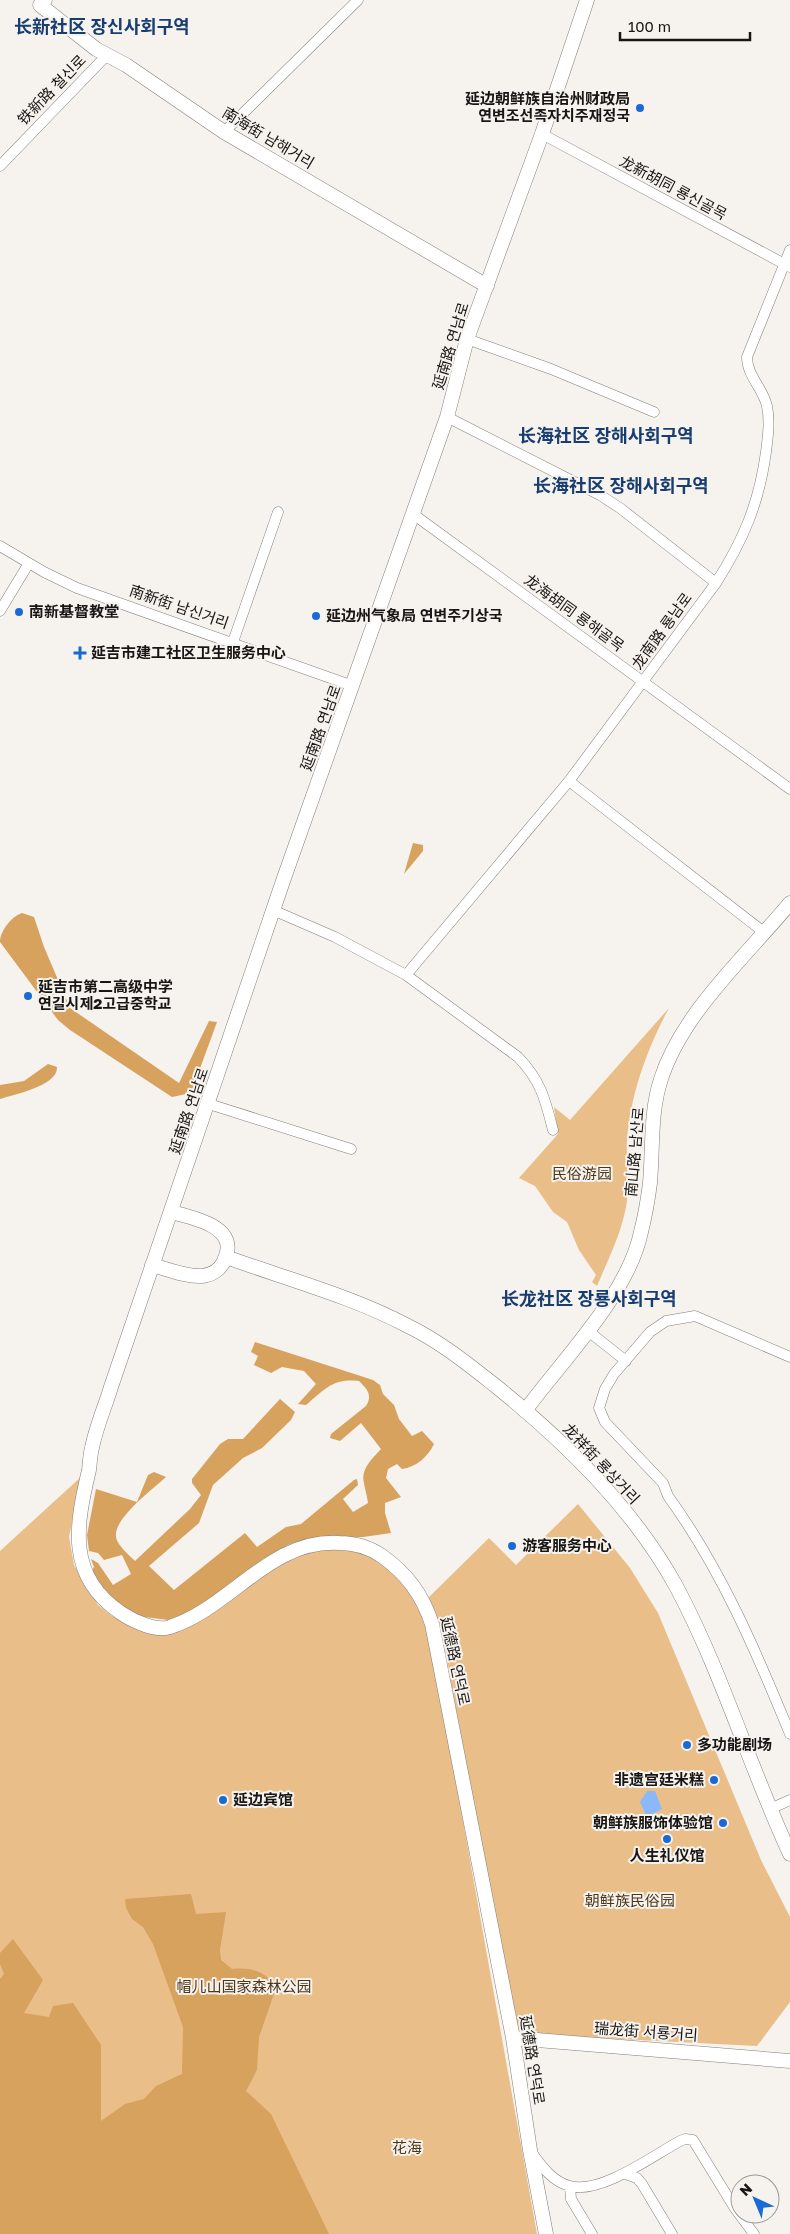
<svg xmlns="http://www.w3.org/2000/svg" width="790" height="2234" viewBox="0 0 790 2234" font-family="'Golos Text','Noto Sans SC','Noto Sans KR',sans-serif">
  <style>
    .green { fill: #eabe89 }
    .forest { fill: #d7a15e }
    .water { fill: #8bb8f9 }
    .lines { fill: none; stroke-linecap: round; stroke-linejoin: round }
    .street-casing { stroke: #837f7b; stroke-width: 11 }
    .secondary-casing { stroke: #837f7b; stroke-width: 15 }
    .street { stroke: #fff; stroke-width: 10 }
    .secondary { stroke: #fff; stroke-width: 14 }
    .poi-dot { fill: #1a6ad5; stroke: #f6f2ed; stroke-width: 2 }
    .labels { text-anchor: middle; stroke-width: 4; stroke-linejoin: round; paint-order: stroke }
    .street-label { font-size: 15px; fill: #181615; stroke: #f6f2ed }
    .poi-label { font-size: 15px; font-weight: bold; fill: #181615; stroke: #f6f2ed; text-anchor: start }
    .park-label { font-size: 15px; fill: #4d3619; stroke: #f6f2ed }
    .quarter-label { font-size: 18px; font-weight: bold; fill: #183d71; stroke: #f6f2ed }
  </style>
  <rect width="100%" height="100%" fill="#f6f2ed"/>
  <path class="green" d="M669 1008C647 1049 630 1095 627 1142 626 1163 630 1186 626 1207 621 1234 608 1260 597 1286L592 1282 596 1275 579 1250 567 1222 553 1212 535 1186 519 1178 558 1134 554 1107 570 1120Z
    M82 1476 69 1537 74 1565 98 1605 112 1616 128 1624 179 1628 205 1618 262 1573 313 1549 341 1545 371 1553 407 1584 428 1626 537 2234H0V1551Z
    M578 1504 630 1568 658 1613 761 1860 790 1917V2002L757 2046 520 2034 514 2028 445 1648 436 1619 426 1600 489 1538 516 1565Z"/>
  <path class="forest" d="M413 843 423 845V851L404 874Z
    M22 913 34 917 44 947 70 1008 179 1083 209 1021 217 1022 191 1093 172 1097 70 1030 58 1020 0 942C0 931 12 916 22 913Z
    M48 1064 57 1067C58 1086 14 1094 0 1099V1085L24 1081Z
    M255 1342 373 1380 380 1385 383 1394 394 1405 399 1419 412 1436 422 1431 434 1444C428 1457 416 1467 402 1469L397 1464 388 1469 386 1478 401 1497 385 1503V1513L391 1533 363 1537 310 1538 290 1544 263 1559 223 1589 209 1602 185 1616 168 1620 137 1616 115 1605 91 1573 94 1567 91 1559 98 1563 113 1585 131 1574 122 1555 104 1560 98 1553 89 1551 87 1535 96 1489 137 1502 148 1475 154 1472 166 1477C153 1489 114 1518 116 1536 116 1544 129 1555 135 1561L190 1509 201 1495 192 1483V1479L220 1444 228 1439H243L280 1399 295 1412 291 1420 262 1448 243 1458 213 1485 199 1523 149 1566 174 1590 245 1533 257 1547 286 1527 301 1524 354 1480 357 1479 358 1485 343 1499 353 1512 368 1503C367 1495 365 1490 364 1483 360 1469 373 1458 381 1449L361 1423 340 1441 330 1438 331 1434 366 1406C373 1395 367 1389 359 1381 333 1378 325 1389 306 1405L298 1404 316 1384 304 1371 282 1367 271 1373 254 1365 258 1356 251 1352Z
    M191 1894 196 1914 226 1912 220 1950 221 1960 232 1969C251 1967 267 1971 276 1988L259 2037 257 2070 246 2091 271 2114 329 2234H0V1979L4 1974 0 1964V1953L13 1939 43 1980 24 2013 49 2017 53 2006 73 2003 101 2045V2121L125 2104 144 2099 156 2086 182 2074 183 2027 153 1944 143 1927 132 1919 126 1908 125 1899Z"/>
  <path class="water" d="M647 1791H655L662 1809 647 1817 640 1802Z"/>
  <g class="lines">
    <g class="street-casing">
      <path id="street" d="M224 132 358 0
        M542 134 790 267
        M0 166 106 56
        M467 339 551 369 654 412
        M447 417 600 495 620 508 716 583
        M413 514 790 789
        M0 546 44 572 77 588 353 686
        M0 611 29 563
        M233 642 278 512
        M569 781 765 933
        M275 911 335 937 406 975 518 1057C541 1081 545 1099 553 1130
        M406 975 569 781 716 583C744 539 759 503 766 452 768 436 770 421 767 406 763 388 747 376 747 357L790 250
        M209 1104 351 1149
        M588 1331 626 1361
        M790 1357 695 1316 666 1321 650 1332 614 1374 605 1389 599 1408 605 1422 663 1483 668 1496C721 1569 756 1651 790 1734
        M770 1809 790 1800
        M532 2153C542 2167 553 2182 570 2186 600 2195 654 2155 680 2141L685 2139 693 2140 734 2207 754 2234
        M625 2174 637 2178 642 2184 672 2234
        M570 2186 571 2199 592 2234"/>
    </g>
    <g class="secondary-casing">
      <path id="secondary" d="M45 0 40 5 96 49 126 65 224 132 487 286
        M226 1257C287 1279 351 1296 408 1326 441 1342 469 1365 497 1387 566 1443 633 1508 676 1586 722 1672 749 1766 790 1854
        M152 1265C167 1269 186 1277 202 1276 211 1275 220 1270 224 1261 241 1227 194 1218 171 1212
        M525 1411C563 1359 628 1295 641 1232 645 1216 648 1199 650 1183 653 1149 650 1112 661 1079 682 1013 747 955 790 903
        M513 2038 790 2061
        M546 2234 530 2150 513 2038 432 1624C422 1594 407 1574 382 1556 369 1547 354 1543 339 1543 269 1539 232 1607 170 1627 156 1632 133 1621 121 1613 66 1576 76 1525 89 1470 90 1463 90 1455 92 1448 96 1427 105 1407 111 1387L283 881 447 417 467 339 542 134 587 0"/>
    </g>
    <use href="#street" class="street"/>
    <use href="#secondary" class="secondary"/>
  </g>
  <g class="poi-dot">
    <circle cx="640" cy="108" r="5"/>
    <circle cx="19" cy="612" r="5"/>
    <circle cx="316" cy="616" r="5"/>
    <path d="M77.5 645.5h5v5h5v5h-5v5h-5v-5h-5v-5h5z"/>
    <circle cx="28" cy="996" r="5"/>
    <circle cx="512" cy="1546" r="5"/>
    <circle cx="687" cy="1745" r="5"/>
    <circle cx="714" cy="1780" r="5"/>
    <circle cx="223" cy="1800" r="5"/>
    <circle cx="723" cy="1823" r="5"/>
    <circle cx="667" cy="1839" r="5"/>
  </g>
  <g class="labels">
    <g class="street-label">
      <text transform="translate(52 90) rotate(-46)" y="5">铁新路 철신로</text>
      <text transform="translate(268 138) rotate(31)" y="5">南海街 남해거리</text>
      <text transform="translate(673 188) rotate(28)" y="5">龙新胡同 룡신골목</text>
      <text transform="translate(451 346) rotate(-73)" y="5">延南路 연남로</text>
      <text transform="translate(179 607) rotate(19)" y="5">南新街 남신거리</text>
      <text transform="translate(574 613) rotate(36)" y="5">龙海胡同 룡해골목</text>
      <text transform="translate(662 631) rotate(-54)" y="5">龙南路 룡남로</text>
      <text transform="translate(321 728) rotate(-70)" y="5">延南路 연남로</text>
      <text transform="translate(189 1111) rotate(-71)" y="5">延南路 연남로</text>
      <text transform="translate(635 1152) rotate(-85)" y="5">南山路 남산로</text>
      <text transform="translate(601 1464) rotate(47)" y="5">龙祥街 룡상거리</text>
      <text transform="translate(455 1661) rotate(78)" y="5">延德路 연덕로</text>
      <text transform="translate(646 2032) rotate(4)" y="5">瑞龙街 서룡거리</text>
      <text transform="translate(532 2060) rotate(81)" y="5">延德路 연덕로</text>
    </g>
    <g class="poi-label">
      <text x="630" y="104" text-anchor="end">延边朝鲜族自治州财政局<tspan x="630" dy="17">연변조선족자치주재정국</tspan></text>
      <text x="29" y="617">南新基督教堂</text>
      <text x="326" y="621">延边州气象局 연변주기상국</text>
      <text x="91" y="658">延吉市建工社区卫生服务中心</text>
      <text x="38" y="992">延吉市第二高级中学<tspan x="38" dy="17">연길시제2고급중학교</tspan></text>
      <text x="522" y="1551">游客服务中心</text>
      <text x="697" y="1750">多功能剧场</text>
      <text x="704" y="1785" text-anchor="end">非遗宫廷米糕</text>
      <text x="233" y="1805">延边宾馆</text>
      <text x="713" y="1828" text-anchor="end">朝鲜族服饰体验馆</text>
      <text x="667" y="1861" text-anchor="middle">人生礼仪馆</text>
    </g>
    <g class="park-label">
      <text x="582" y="1179">民俗游园</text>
      <text x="630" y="1906">朝鲜族民俗园</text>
      <text x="244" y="1992">帽儿山国家森林公园</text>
      <text x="407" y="2153">花海</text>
    </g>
    <g class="quarter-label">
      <text x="102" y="33">长新社区 장신사회구역</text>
      <text x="606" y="442">长海社区 장해사회구역</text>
      <text x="621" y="492">长海社区 장해사회구역</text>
      <text x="589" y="1305">长龙社区 장룡사회구역</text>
    </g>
  </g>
  <g transform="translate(755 2199) rotate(316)"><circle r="24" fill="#f6f2ed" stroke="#9d9a97"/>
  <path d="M0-4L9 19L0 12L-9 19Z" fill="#1a6ad5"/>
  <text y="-8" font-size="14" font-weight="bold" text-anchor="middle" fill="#181615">N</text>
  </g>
  <path d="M620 32v8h130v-8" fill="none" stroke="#181615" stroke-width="2.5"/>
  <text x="628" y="32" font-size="15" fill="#181615" stroke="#f6f2ed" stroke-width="4" paint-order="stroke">100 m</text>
</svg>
